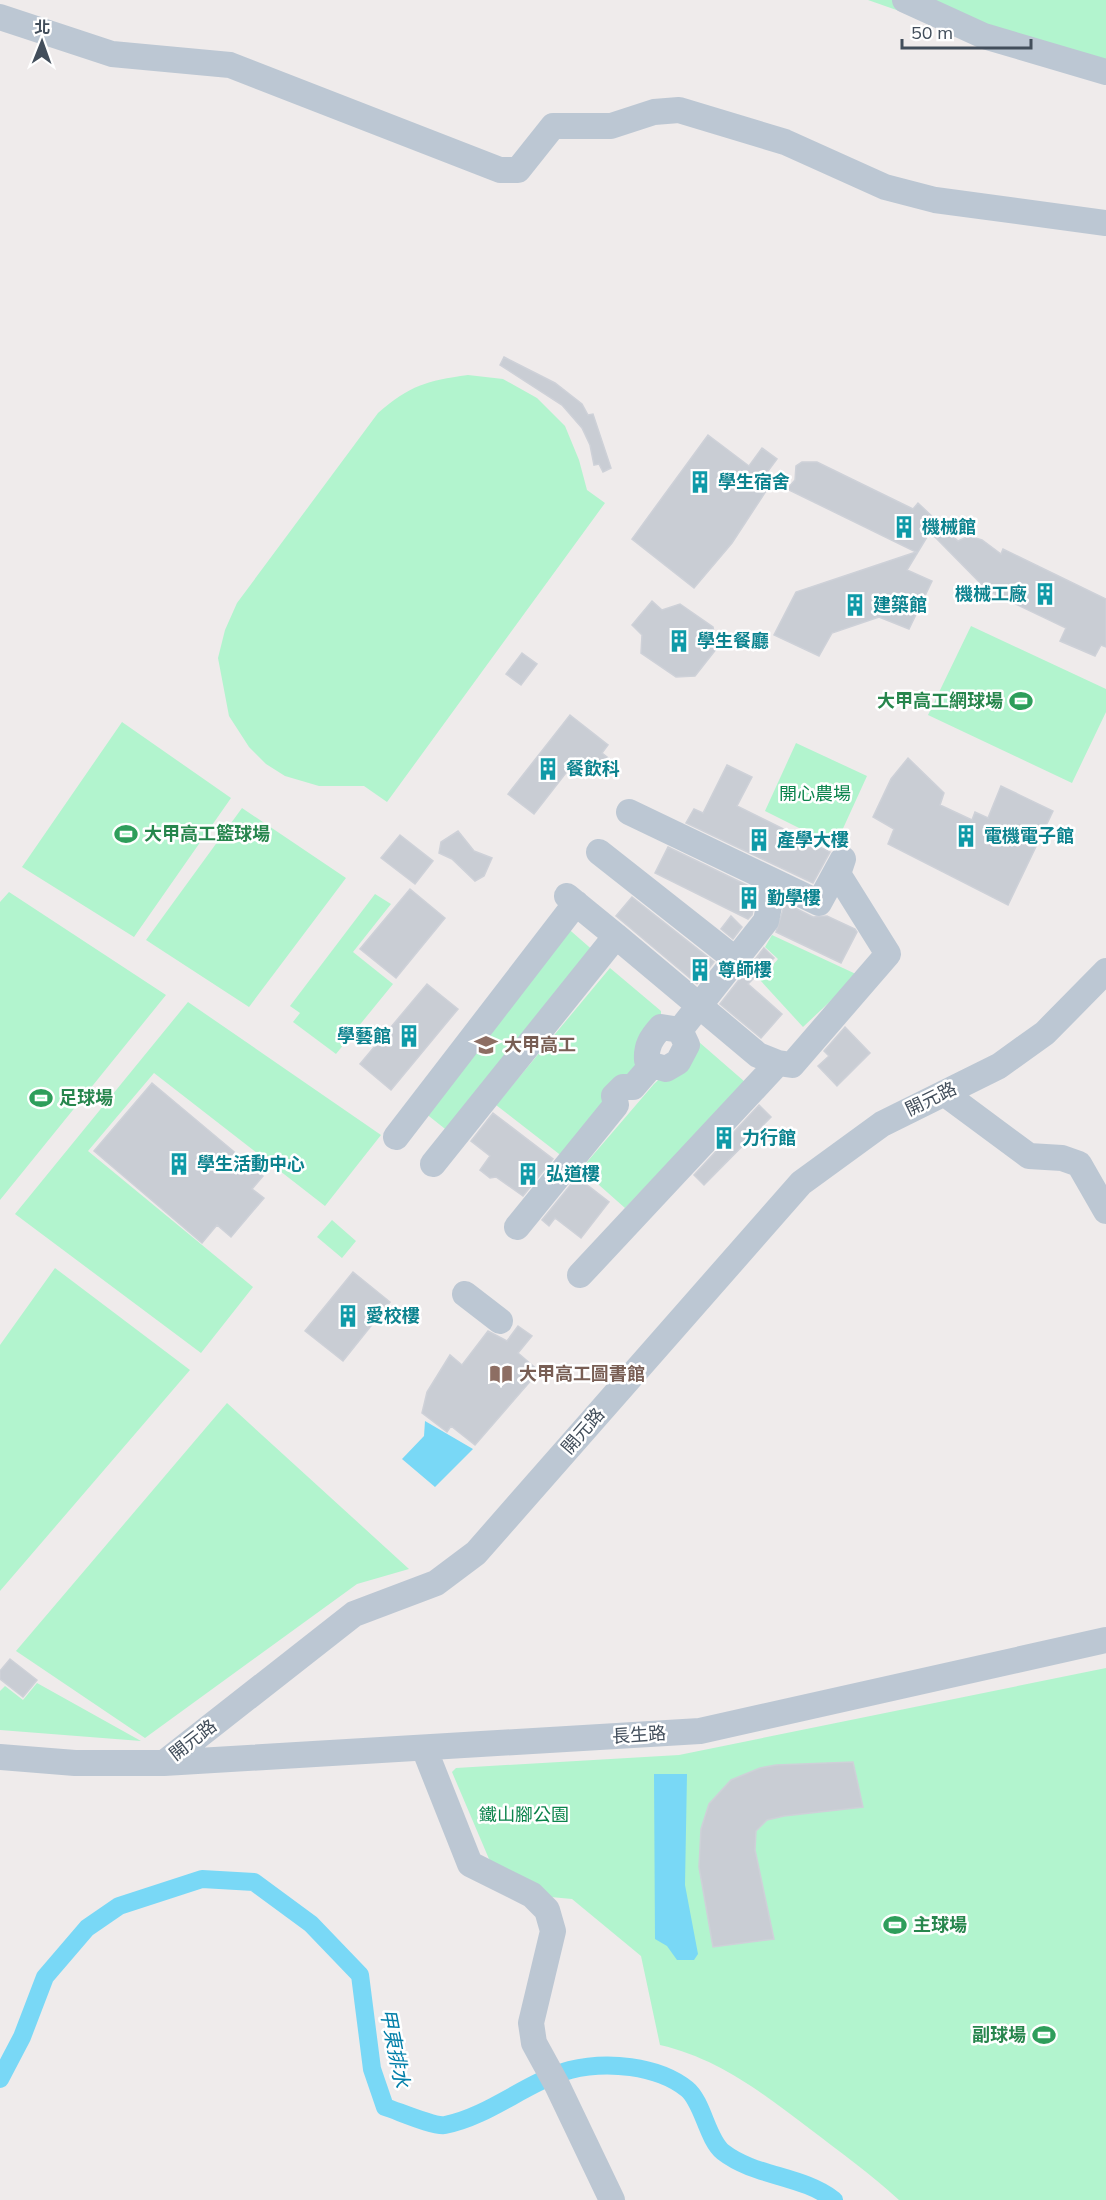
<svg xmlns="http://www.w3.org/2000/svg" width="1106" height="2200" viewBox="0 0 1106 2200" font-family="Mulish,'Noto Sans TC',sans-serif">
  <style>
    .green { fill: #b2f4ce }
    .water { fill: #79d8f6 }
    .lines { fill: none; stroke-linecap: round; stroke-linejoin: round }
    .canal { stroke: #79d8f6; stroke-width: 18 }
    .building { fill: #c9cdd4; stroke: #ced1d8; stroke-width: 1.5 }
    .minor { stroke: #bcc7d3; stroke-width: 26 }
    .labels { text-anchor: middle; stroke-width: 5; stroke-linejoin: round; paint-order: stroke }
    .culture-label { font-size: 18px; font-weight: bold; fill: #0d838f; stroke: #fff; text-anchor: start }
    .leisure-label { font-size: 18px; font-weight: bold; fill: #27864d; stroke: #fff; text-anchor: start }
    .park-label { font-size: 18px; fill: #0b844c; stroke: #fff }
    .education-label { font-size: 18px; font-weight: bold; fill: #785e54; stroke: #fff; text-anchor: start }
    .street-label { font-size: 18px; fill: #424e5b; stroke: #fff }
    .water-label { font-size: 20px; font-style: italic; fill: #017ea8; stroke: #fff }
  </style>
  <rect width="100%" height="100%" fill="#efebeb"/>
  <path class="green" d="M868 0H1106V63L905 13Z
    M468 375 503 379 537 398 565 426 579 460 587 490 605 503 387 802 364 786H319L285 776 266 764 249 747 229 716 218 658 225 630 237 603 378 413C411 385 426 381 468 375Z
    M971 626 1106 689V712L1072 783 928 715Z
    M122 722 231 798 134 937 22 867Z
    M796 743 867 776 835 846 765 811Z
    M242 808 346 878 249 1007 146 940Z
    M9 892 166 995 0 1200V902Z
    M375 894 391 904 353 952 393 984 336 1054 293 1022 300 1013 290 1006Z
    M564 925 596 953 454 1136 420 1109Z
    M772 935 858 975 803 1027 760 980 778 959 765 947Z
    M610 968 661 1011V1015L638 1063 563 1157 496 1105Z
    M188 1002 381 1135 325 1206 154 1073 88 1151 253 1287 201 1353 15 1214Z
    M699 1042 745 1082 625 1208 581 1169 654 1084Z
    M332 1220 356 1241 342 1258 317 1237Z
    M55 1268 190 1370 0 1591V1345Z
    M227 1403 409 1569 357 1584 145 1738 16 1651Z
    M1106 1668V2200H899C871 2174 840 2152 810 2129 762 2093 720 2059 660 2045L641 1956 572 1899 540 1896 492 1866 452 1772 456 1768 679 1755Z
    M37 1683 141 1741 0 1730V1691L5 1686 23 1700Z"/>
  <path class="water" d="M425 1421 473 1449 435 1487 402 1459 424 1436Z
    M654 1774H687L685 1885 698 1954 694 1960H677L667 1946 655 1939Z"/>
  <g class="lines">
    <path class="canal" d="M0 2079 22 2037 45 1977 87 1928 119 1906 202 1879 254 1882 311 1924 360 1975 372 2069 385 2107C398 2111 434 2127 445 2125 490 2116 526 2082 570 2070 606 2061 657 2065 687 2089 703 2102 707 2139 723 2152 755 2177 802 2175 834 2200"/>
  </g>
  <path class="building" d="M504 357 555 383 582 404 588 415 593 414 611 468 603 472 599 464 594 465 590 445 582 428 562 405 500 365Z
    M708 435 749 466 762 448 777 459 760 482 768 488 732 543 694 588 632 539Z
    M802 462H817L913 509 918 503 958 541 969 536 982 540 1001 554 1003 549 1106 599V647L1101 645 1095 656 1060 641 1066 628 988 591 930 532 907 570 932 581 909 629 879 617 832 633 819 656 774 635 796 592 916 552 787 489 795 480 796 466Z
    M652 601 662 610 680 604 713 627 717 648 695 676 676 677 641 653 642 635 632 625Z
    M522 653 537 664 521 685 506 674Z
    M570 715 608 745 602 753 612 761 599 778 576 760 534 814 508 794Z
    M908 758 944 793 940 805 972 820 975 812 988 818 1001 786 1053 811 1008 905 888 844 894 829 873 817 891 779Z
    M727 765 752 777 737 806 830 852 813 883 686 823 694 809 703 813Z
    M458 831 474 851 492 858 484 876 475 881 452 859 439 853 441 842Z
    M400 835 433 861 415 884 381 858Z
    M668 847 757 890 752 915 748 919 655 873Z
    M410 889 445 918 396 978 360 949Z
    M632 897 714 962 697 984 616 916Z
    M785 903 813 917 827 916 855 929 857 932 841 963 776 932Z
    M731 916 742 927 733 939 721 929Z
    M764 948 774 958 748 984 782 1014 761 1038 720 1004Z
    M427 984 458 1009 391 1090 360 1064Z
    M845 1027 870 1053 837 1086 818 1066 829 1056 824 1051Z
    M152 1083 263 1176 252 1189 264 1198 231 1237 217 1225 202 1243 94 1151Z
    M759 1105 771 1117 704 1185 694 1175Z
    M493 1113 553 1159 523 1196 496 1177 490 1178 480 1170 490 1156 471 1141Z
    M577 1177 609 1202 581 1238 555 1218 549 1226 542 1220Z
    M353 1272 390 1302 343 1361 305 1331Z
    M518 1326 532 1336 518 1353 539 1371 475 1445 451 1426 447 1432 422 1413 427 1392 450 1355 462 1365 488 1331 507 1341Z
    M10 1659 37 1680 23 1697 0 1679V1671Z
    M853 1762 863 1807 784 1816 767 1820 756 1831 755 1850 774 1939 713 1947 699 1867 701 1829 709 1804 731 1780 760 1768 776 1765Z"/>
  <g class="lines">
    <path class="minor" d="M905 0 984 36 1106 72
      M0 17 112 54 230 65 500 170H518L553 126H611L654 112 679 110 785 142 885 187 935 200 1106 223
      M599 852 736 960
      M567 896 616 936
      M652 1065 647 1060C646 1046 651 1038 661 1027L680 1030
      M944 1093 1029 1156 1062 1158 1079 1164 1106 1211
      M396 1137 576 903
      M433 1164 616 936 758 1055 778 1063 792 1065 888 954 838 874 843 859 819 903 629 812
      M517 1227 616 1105 614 1096 623 1087H633L652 1065 666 1069 678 1062 687 1045 680 1030 766 921 774 882
      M580 1275 778 1063
      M465 1294 500 1321
      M424 1748 470 1864 532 1895 547 1910 553 1931 531 2023 534 2043 557 2085 612 2200
      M0 1757 75 1763H164L700 1731 1106 1640
      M164 1763 354 1614 436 1583 476 1553 801 1183 882 1124 999 1066 1045 1033 1106 971"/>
  </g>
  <defs>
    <g id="building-bare" transform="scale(1.8)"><path d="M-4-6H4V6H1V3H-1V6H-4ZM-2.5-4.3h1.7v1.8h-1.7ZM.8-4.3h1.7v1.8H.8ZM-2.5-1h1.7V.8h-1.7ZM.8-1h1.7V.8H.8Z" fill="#0f9aa8" stroke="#fff" stroke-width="2.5" paint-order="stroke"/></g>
    <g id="stadium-bare" transform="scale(1.8)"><path d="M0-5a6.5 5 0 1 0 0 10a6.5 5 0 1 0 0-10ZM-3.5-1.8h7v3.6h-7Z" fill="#2e9e5b" stroke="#fff" stroke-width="2.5" paint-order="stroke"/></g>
    <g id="school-bare" transform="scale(1.8)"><path d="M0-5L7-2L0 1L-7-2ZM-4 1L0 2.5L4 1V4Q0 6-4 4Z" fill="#8d6e63" stroke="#fff" stroke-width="2.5" paint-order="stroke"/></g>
    <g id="library-bare" transform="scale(1.8)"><path d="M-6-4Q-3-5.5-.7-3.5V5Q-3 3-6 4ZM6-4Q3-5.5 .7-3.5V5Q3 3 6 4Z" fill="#8d6e63" stroke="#fff" stroke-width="2.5" paint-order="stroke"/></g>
  </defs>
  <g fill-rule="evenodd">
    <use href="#building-bare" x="700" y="482"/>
    <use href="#building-bare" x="904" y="527"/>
    <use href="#building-bare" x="1045" y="594"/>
    <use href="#building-bare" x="855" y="605"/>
    <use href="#building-bare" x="679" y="641"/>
    <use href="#stadium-bare" x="1021" y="701"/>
    <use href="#building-bare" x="548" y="769"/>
    <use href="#stadium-bare" x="126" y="834"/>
    <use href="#building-bare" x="966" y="836"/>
    <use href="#building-bare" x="759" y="840"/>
    <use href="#building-bare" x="749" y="898"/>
    <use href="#building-bare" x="700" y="970"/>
    <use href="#building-bare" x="409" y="1036"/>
    <use href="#school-bare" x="486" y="1045"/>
    <use href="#stadium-bare" x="41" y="1098"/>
    <use href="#building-bare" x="724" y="1138"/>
    <use href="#building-bare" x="179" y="1164"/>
    <use href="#building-bare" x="528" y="1174"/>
    <use href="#building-bare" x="348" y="1316"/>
    <use href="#library-bare" x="501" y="1374"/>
    <use href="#stadium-bare" x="895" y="1925"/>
    <use href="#stadium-bare" x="1044" y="2035"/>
  </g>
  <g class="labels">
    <g class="culture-label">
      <text x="718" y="488">學生宿舍</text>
      <text x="922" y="533">機械館</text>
      <text x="1027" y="600" text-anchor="end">機械工廠</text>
      <text x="873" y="611">建築館</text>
      <text x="697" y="647">學生餐廳</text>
      <text x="566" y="775">餐飲科</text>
      <text x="984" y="842">電機電子館</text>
      <text x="777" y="846">產學大樓</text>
      <text x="767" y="904">勤學樓</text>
      <text x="718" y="976">尊師樓</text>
      <text x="391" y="1042" text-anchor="end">學藝館</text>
      <text x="742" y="1144">力行館</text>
      <text x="197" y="1170">學生活動中心</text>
      <text x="546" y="1180">弘道樓</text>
      <text x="366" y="1322">愛校樓</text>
    </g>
    <g class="leisure-label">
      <text x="1003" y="707" text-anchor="end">大甲高工網球場</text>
      <text x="144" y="840">大甲高工籃球場</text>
      <text x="59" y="1104">足球場</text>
      <text x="913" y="1931">主球場</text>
      <text x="1026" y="2041" text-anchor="end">副球場</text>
    </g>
    <g class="park-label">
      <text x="815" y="800">開心農場</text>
      <text x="524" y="1821">鐵山腳公園</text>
    </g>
    <g class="education-label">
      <text x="504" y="1051">大甲高工</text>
      <text x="519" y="1380">大甲高工圖書館</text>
    </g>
    <g class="street-label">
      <text transform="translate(931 1099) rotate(-26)" y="6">開元路</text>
      <text transform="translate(583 1431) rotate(-49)" y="6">開元路</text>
      <text transform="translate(639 1735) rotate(-4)" y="6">長生路</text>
      <text transform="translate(193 1740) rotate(-38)" y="6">開元路</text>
    </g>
    <g class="water-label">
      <text transform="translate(395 2048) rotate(79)" y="7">甲東排水</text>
    </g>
  </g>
  <g transform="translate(42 42) rotate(1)" stroke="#ffffff" stroke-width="4.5" paint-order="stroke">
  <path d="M0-4.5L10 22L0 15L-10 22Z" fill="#424e5b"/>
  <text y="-9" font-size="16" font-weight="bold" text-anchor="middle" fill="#424e5b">北</text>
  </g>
  <path d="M902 39v9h129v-9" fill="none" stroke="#424e5b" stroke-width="3"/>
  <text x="911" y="39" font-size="18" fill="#424e5b" stroke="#ffffff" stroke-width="4.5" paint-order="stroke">50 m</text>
</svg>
